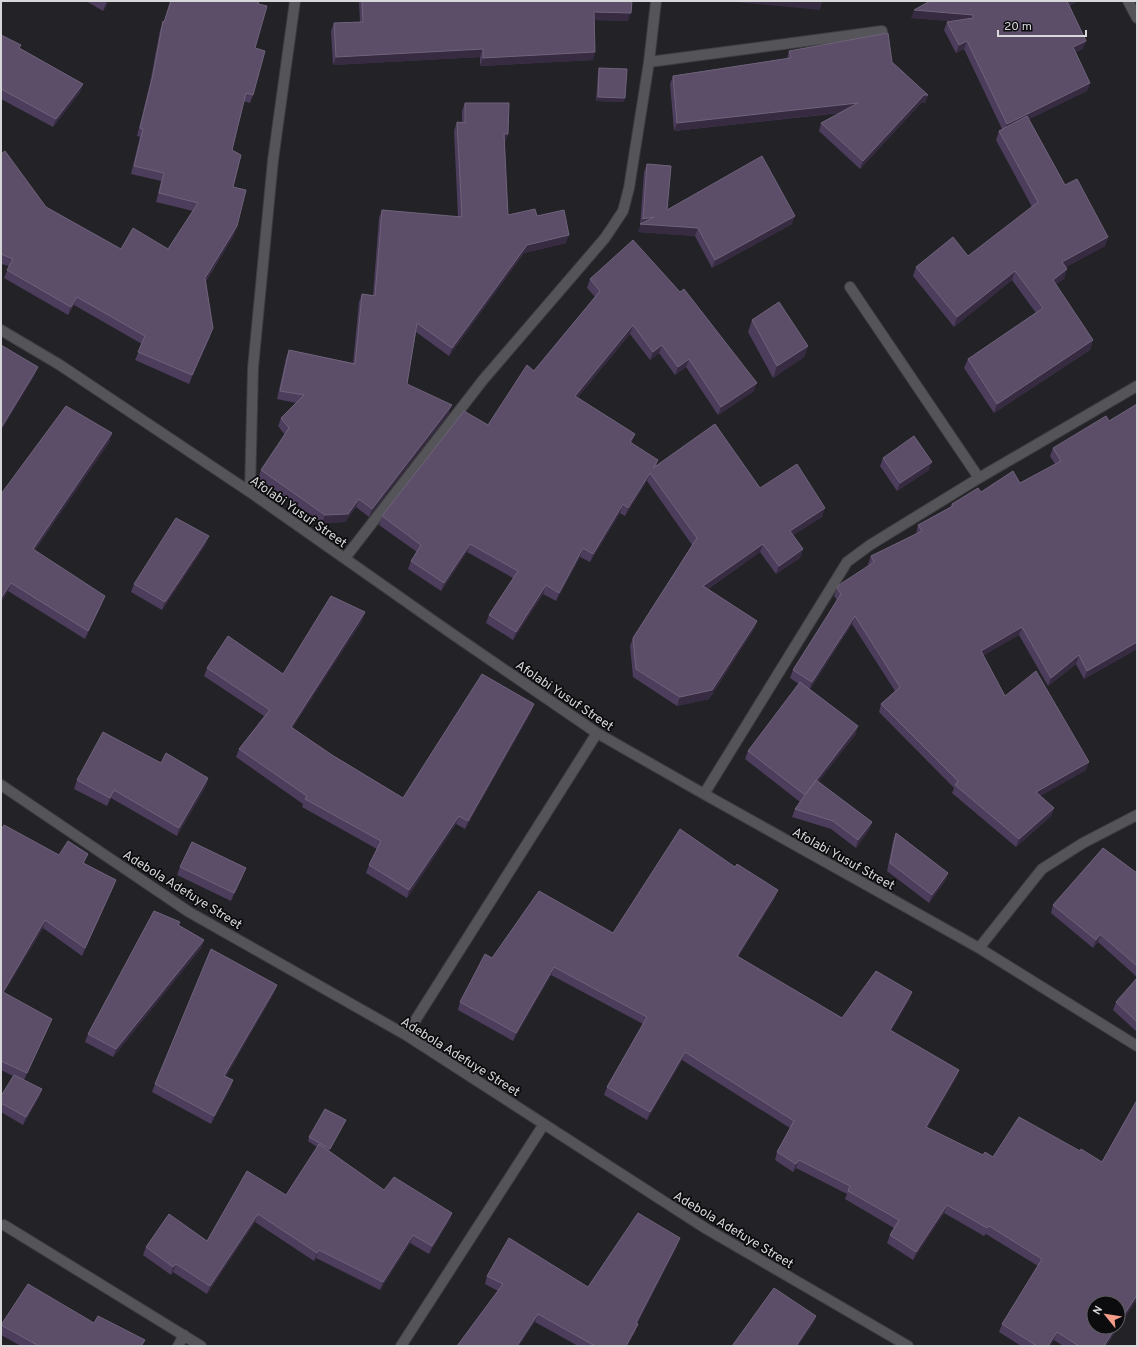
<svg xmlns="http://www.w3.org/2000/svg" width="1138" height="1347" viewBox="0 0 1138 1347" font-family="Overpass,sans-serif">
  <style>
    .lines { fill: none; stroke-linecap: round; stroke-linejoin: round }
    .minor-casing { stroke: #3d3d40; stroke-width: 12 }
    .minor { stroke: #545459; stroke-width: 10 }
    .wall { fill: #4d3d5c }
    .shaded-wall { fill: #362b41 }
    .building { fill: #5c4d69; stroke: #6f637b }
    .labels { text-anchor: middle; stroke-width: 3.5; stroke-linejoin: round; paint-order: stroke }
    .street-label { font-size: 13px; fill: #d7d7da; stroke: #0c0c0e }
  </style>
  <rect width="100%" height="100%" fill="#222227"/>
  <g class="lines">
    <g class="minor-casing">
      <path id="minor" d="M1128 1 1137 18
        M649 62 882 31
        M850 287 979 478
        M1 330 60 365 250 492 448 631 597 733 704 794 979 948 1137 1046
        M250 492 253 368 273 160 295 1
        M345 558 483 380 605 238 623 211 629 188 649 62 656 1
        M1 785 189 912 406 1035 705 1228 908 1346
        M704 794 847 562 870 545 979 478 1137 386
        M979 948 1042 869 1083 843 1137 815
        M406 1035 597 733
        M4 1225 201 1346
        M178 1346 184 1335
        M401 1346 544 1124"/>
    </g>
    <use href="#minor" class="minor"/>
  </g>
  <path class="wall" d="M86 1H109L103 11Z
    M170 1H259L255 48 253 95 250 103 243 101 232 150 234 235 206 281 210 337 189 384 135 360 142 344 74 305 68 315 4 278 9 266 1 264V154L46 207 121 249H168L193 211 156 202 161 181 131 174 140 137 137 136 150 83 160 30 163 21 164 22Z
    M359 1H632L628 21 594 20 593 60 480 66V57L333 65 331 31 334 23 360 22Z
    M930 1H1078L1069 6 1083 49 1075 52 1090 83 1087 91 1029 119 1065 185 1108 237 1105 246 1066 267 1064 279 1056 284 1093 340 1090 350 994 413 964 368 968 359 1036 313 1012 280 954 327 913 276 916 267 968 256 1032 207 996 140 999 131 1002 129 964 49 956 53 944 30 947 22 953 21 911 18Z
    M1 35 20 48 83 84 80 92 53 127 1 99Z
    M789 51 892 62 928 95 925 103H921L860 169 819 131 821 123 840 113 674 131 670 84 673 76 787 58Z
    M599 68 624 102 596 101 598 73Z
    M465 103 508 134 505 142H504L508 215 537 216 566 243 524 253 449 356 416 332 407 384 449 413 369 517 356 507 345 522 322 523 258 478 261 470 285 435 278 426 281 418 296 403 277 399 286 358 289 350 353 363 359 302 362 294 373 295 379 218 382 210 458 217 454 131 457 122 462 123V111Z
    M647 164 667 210 792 224 712 268 695 236 638 232 640 227 644 172Z
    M590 279 754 391 718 415 686 367 675 375 659 353 650 360 630 334 577 398 632 442 631 443 658 460 656 466 760 488 822 517 793 535 803 549 800 558 776 574 760 552 708 589 757 621 754 629 709 699 677 706 633 677 630 646 633 638 692 545 647 481 625 516 620 513 590 562 580 557 556 601 543 594 513 640 486 623 489 615 513 578 467 552 441 591 408 569 411 561 417 552 379 525 382 516 488 425 595 297 587 288Z
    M752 320 808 346 804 357 773 378 748 332Z
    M1137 404V649L1084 679 1076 664 1048 686 1019 635 983 655 1005 696 1086 770 1040 796 1054 808 1051 816 1016 847 952 793 954 788 879 712 881 704 895 691 852 624 810 689 858 726 855 735 818 782 872 822 869 830 856 848 831 829 792 817 795 809 800 802 745 759 748 751 799 684 790 678 793 670 837 600 834 596 837 588 869 566 868 564 871 556 916 534 918 525 950 507 952 504 981 492 1020 483 1055 464 1050 456 1053 448 1109 421Z
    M110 441 35 550 102 604 85 639 8 591 1 602V494Z
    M883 458 929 470 897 491 880 466Z
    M206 544 162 610 131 592 134 584Z
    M365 612 362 621 292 728 332 755 403 798 534 704 531 712 465 829 456 824 407 898 366 873 369 865 377 849 302 807 303 804 236 757 239 749 264 716 204 676 207 668 283 674Z
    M161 763 208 778 206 786 177 836 111 798 107 806 74 789 77 780Z
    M1 830 59 855 85 862 84 863 116 880 113 888 82 956 43 928 4 992 49 1026 24 1080 42 1089 39 1097 23 1125 1 1112V1096L13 1076 1 1070Z
    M896 833 948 873 945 881 929 903 887 871 893 841Z
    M180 867 243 876 231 901 177 875Z
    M1137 873V977L1098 942 1093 948 1051 913 1053 905Z
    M775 898 738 957 842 1018 912 992 909 1000 891 1031 959 1070 956 1078 927 1128 983 1155 993 1157 1080 1151 1102 1162 1137 1100V1299L1106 1346H1063L1054 1340 1050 1346H1021L999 1332 1002 1324 1038 1266 986 1234 984 1236 944 1213 913 1260 887 1243 890 1235 894 1228 845 1199 847 1194 796 1168 793 1172 775 1160 777 1152 790 1128 682 1060 647 1120 604 1095 607 1087 643 1024 551 975 513 1041 458 1010 460 1002 492 958 613 933Z
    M180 922 179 925 204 940 201 948 113 1057 85 1042 88 1034Z
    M1137 978V1032L1113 1010 1116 1002Z
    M277 985 274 993 226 1076 233 1080 230 1089 211 1124 152 1092 155 1084Z
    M346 1120 344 1124 329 1151 384 1190 452 1213 449 1221 429 1254 410 1243 380 1290 316 1258 314 1261 255 1222 207 1294 173 1272 171 1275 143 1255 146 1247 207 1241 286 1195 317 1147 308 1141 309 1137Z
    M677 1246 637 1324H638L635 1332 627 1346H578L535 1322 498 1291 485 1284 487 1276 588 1287Z
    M94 1323 145 1340 142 1346H21L1 1335V1324Z"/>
  <path class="shaded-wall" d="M107 1H109L103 11 106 3Z
    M723 1H817L822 2 820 10Z
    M1066 1H1078L1064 8Z
    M914 10 973 15 970 23 911 18Z
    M594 12 631 13 628 21 591 20Z
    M967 41 964 49 956 53 959 45Z
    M1086 41 1083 49 1070 55 1073 47Z
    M483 49 480 57 333 65 336 57Z
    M595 52 593 60 480 66 483 58Z
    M1090 83 1087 91 1004 132 1007 124Z
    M83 84 80 92 53 127 56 119Z
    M924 95H928L925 103H921L860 169 863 161Z
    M598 97 625 98 624 102 596 101Z
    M858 103 855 111 674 131 677 123Z
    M504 134H508L505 142H501Z
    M795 216 792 224 712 268 715 260Z
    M654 217 698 228 695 236 638 232 643 219Z
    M237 226 234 235 202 286 205 278Z
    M569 235 566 243 524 253 449 356 452 348 527 245Z
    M1108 237 1105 246 1058 271 1062 262Z
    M1067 269 1064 279 1050 289 1053 280Z
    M1015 271 1012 280 954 327 957 317Z
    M77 297 74 305 68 315 71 307Z
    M633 325 630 334 572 404 575 396Z
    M213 328 210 337 189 384 192 375Z
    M1093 340 1090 350 994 413 997 404Z
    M662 345 659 353 650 360 653 352Z
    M808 346 804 357 773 378 777 366Z
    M689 359 686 367 675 375 678 367Z
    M38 367 35 375 1 431V428Z
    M757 383 754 391 718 415 721 407Z
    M452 405 449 413 369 517 372 509Z
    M112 433 110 441 30 557 33 549Z
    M635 434 632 442 627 451 630 442Z
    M932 462 929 470 897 491 900 483Z
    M650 473 647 481 625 516 628 508Z
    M359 499 356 507 345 522 322 523 325 515Z
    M623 504 620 513 590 562 593 554Z
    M825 508 822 517 787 539 790 531Z
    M209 536 206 544 162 610 165 602Z
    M470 544 467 552 441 591 444 583Z
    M763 544 760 552 700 594 703 586Z
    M583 548 580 557 556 601 559 593Z
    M803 549 800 558 776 574 779 566Z
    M11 583 8 591 1 602V598Z
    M546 585 543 594 513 640 516 632Z
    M105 596 102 604 85 639 88 631Z
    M365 612 362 621 288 735 291 727Z
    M855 616 852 624 809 690 812 682Z
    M757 621 754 629 709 699 677 706 680 697Z
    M1022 627 1019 635 978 659 981 651Z
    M1137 642V649L1084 679 1087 671Z
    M1079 655 1076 664 1048 686 1051 678Z
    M534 704 531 712 465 829 468 821Z
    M858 726 855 735 802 803 805 795Z
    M1089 762 1086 770 1033 800 1036 792Z
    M208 778 206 786 177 836 179 828Z
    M114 790 111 798 107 806 110 798Z
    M1054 808 1051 816 1016 847 1019 839Z
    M459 816 456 824 407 898 409 890Z
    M872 822 869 830 856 848 858 840Z
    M88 854 85 862 80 870 83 863Z
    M246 868 243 876 231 901 234 893Z
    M948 873 945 881 929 903 932 895Z
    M116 880 113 888 82 956 85 948Z
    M778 890 775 898 734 964 737 956Z
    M45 920 43 928 1 998 3 992Z
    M1100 934 1098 942 1093 948 1096 940Z
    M204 940 201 948 113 1057 116 1049Z
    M554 967 551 975 513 1041 516 1033Z
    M277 985 274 993 221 1084 224 1076Z
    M912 992 909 1000 887 1038 890 1030Z
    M52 1019 49 1026 24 1081 27 1073Z
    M685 1052 682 1060 647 1120 650 1112Z
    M959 1070 956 1078 923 1135 926 1127Z
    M233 1080 230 1089 211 1124 214 1116Z
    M42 1089 39 1097 23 1125 26 1117Z
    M799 1160 796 1168 793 1172 796 1164Z
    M947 1205 944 1213 913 1260 916 1252Z
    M452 1213 449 1221 429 1254 432 1246Z
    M258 1214 255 1222 207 1294 210 1286Z
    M413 1235 410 1243 380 1290 383 1282Z
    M680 1238 677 1246 633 1331 636 1323Z
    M319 1250 316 1258 314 1261 317 1253Z
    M176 1264 173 1272 171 1275 173 1267Z
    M1137 1295V1299L1106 1346H1104L1116 1327H1118V1324Z
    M538 1314 535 1322 519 1346H517Z
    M816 1316 813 1324 798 1346H796Z
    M638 1324 635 1332 627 1346H626Z
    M1057 1332 1054 1340 1050 1346H1048Z"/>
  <path class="building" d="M171 1H259L258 4 267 6 255 48 265 51 253 95 246 93 232 150 241 155 233 187 246 190 237 226 205 278 213 328 192 375 138 352 145 336 77 297 71 307 7 270 13 259 1 254V154L5 151 46 207 121 249 133 228 168 249 198 203 159 193 164 173 134 166 143 129 140 128 153 75 163 21 164 22Z
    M362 1H632L631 13 594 12 595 52 483 58V49L336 57 334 23 363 22Z
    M930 1H1067L1086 41 1073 47 1090 83 1007 124 967 41 959 45 947 22 973 18V15L914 10Z
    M888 33 892 62 928 95H924L863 161 821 123 858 103 677 123 673 76 791 58 789 51Z
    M1 35 21 45 19 48 83 84 56 119 1 89Z
    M599 68 627 69 625 98 598 97Z
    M465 103H509L508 134H504L508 215 535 209 537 216 564 210 569 235 527 245 452 348 417 323 407 384 452 405 372 509 359 499 348 514 325 515 261 470 289 428 281 418 304 395 280 391 289 350 355 364 362 294 375 296 382 210 462 217 457 122 465 123Z
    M1027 116 1065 185 1077 179 1108 237 1062 262 1067 269 1053 280 1093 340 997 404 968 359 1043 308 1015 271 957 317 916 267 953 237 968 256 1038 202 999 131Z
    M762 156 795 216 715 260 698 228 640 224 654 217 643 219 647 164 671 166 667 210Z
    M633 240 680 292 684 289 757 383 721 407 689 359 678 367 662 345 653 352 633 325 575 396 635 434 630 442 658 460 653 468 715 424 760 488 797 464 825 508 790 531 803 549 779 566 763 544 703 586 757 621 712 690 680 697 636 669 633 638 697 538 650 473 628 508 623 504 593 554 583 548 559 593 546 585 516 632 489 615 518 571 470 544 444 583 411 561 421 545 382 516 464 411 488 425 527 365 534 371 600 291 590 279Z
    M779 302 808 346 777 366 752 320Z
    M1 345 38 367 1 428Z
    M1137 404V642L1087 671 1079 655 1051 678 1022 627 981 651 1005 696 1036 671 1089 762 1036 792 1054 808 1019 839 955 785 958 781 881 704 900 687 855 616 812 682 793 670 841 594 837 588 839 585 874 562 871 556 922 531 918 525 953 506 952 504 978 488 981 492 1013 471 1020 483 1061 461 1053 448 1106 416 1109 421Z
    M66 406 112 433 33 549 105 596 88 631 11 583 1 598V494Z
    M914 436 932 462 900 483 883 458Z
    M176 518 209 536 165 602 134 584Z
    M331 596 365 612 291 727 332 755 403 798 482 674 534 704 468 821 459 816 409 890 369 865 381 841 305 799 307 796 239 749 270 710 207 668 228 636 283 674Z
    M800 682 858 726 805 795 748 751Z
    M103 732 161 763 166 753 208 778 179 828 114 790 110 798 77 780Z
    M816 780 872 822 858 840 833 821 795 809Z
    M4 825 59 855 68 841 88 854 83 863 116 880 85 948 45 920 3 992 52 1019 27 1073 1 1061V830Z
    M680 829 735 867 737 864 778 890 737 956 842 1018 876 971 912 992 890 1030 959 1070 926 1127 983 1155 985 1152 993 1157 1019 1117 1080 1151 1081 1149 1102 1162 1137 1100V1295L1118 1324V1303H1094V1327H1116L1104 1346H1079L1057 1332 1048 1346H1037L1002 1324 1042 1259 989 1226 987 1228 947 1205 916 1252 890 1235 899 1220 848 1191 850 1186 799 1160 796 1164 777 1152 794 1121 685 1052 650 1112 607 1087 647 1017 554 967 516 1033 460 1002 485 954 492 958 539 891 613 933Z
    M896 833 948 873 932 895 890 863Z
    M192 842 246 868 234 893 180 867Z
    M1103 848 1137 873V966L1100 934 1096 940 1053 905Z
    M154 911 180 922 178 925 204 940 116 1049 88 1034Z
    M211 949 277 985 224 1076 233 1080 214 1116 155 1084Z
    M1137 978V1022L1116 1002Z
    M14 1075 42 1089 26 1117 1 1103V1096Z
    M325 1109 346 1120 330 1149 309 1137Z
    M319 1144 384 1190 394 1177 452 1213 432 1246 413 1235 383 1282 319 1250 317 1253 258 1214 210 1286 176 1264 173 1267 146 1247 169 1214 207 1241 247 1171 286 1195Z
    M638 1213 680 1238 636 1323 638 1324 626 1346H595L538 1314 517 1346H457L503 1284 487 1276 509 1238 588 1287Z
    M28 1284 94 1323 98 1316 145 1340 141 1346H39L1 1325Z
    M774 1288 816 1316 796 1346H732Z"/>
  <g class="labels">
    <g class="street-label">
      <text transform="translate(299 511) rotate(35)" y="5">Afolabi Yusuf Street</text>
      <text transform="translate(565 695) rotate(34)" y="5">Afolabi Yusuf Street</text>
      <text transform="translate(844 858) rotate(29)" y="5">Afolabi Yusuf Street</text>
      <text transform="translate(183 889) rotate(32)" y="5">Adebola Adefuye Street</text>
      <text transform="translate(461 1056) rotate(32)" y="5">Adebola Adefuye Street</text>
      <text transform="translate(734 1229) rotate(31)" y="5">Adebola Adefuye Street</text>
    </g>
  </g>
  <rect width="1138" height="1347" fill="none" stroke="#d7d7da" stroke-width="4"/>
  <g transform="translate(1106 1315) rotate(300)"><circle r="19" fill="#0c0c0e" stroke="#5d5d60"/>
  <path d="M0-3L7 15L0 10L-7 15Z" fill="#f49e8a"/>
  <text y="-6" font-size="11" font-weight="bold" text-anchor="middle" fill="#d7d7da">N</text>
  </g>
  <path d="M998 30v6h88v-6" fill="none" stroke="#d7d7da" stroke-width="2"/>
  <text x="1004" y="30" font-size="12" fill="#d7d7da" stroke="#0c0c0e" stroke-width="3" paint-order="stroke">20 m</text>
</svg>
